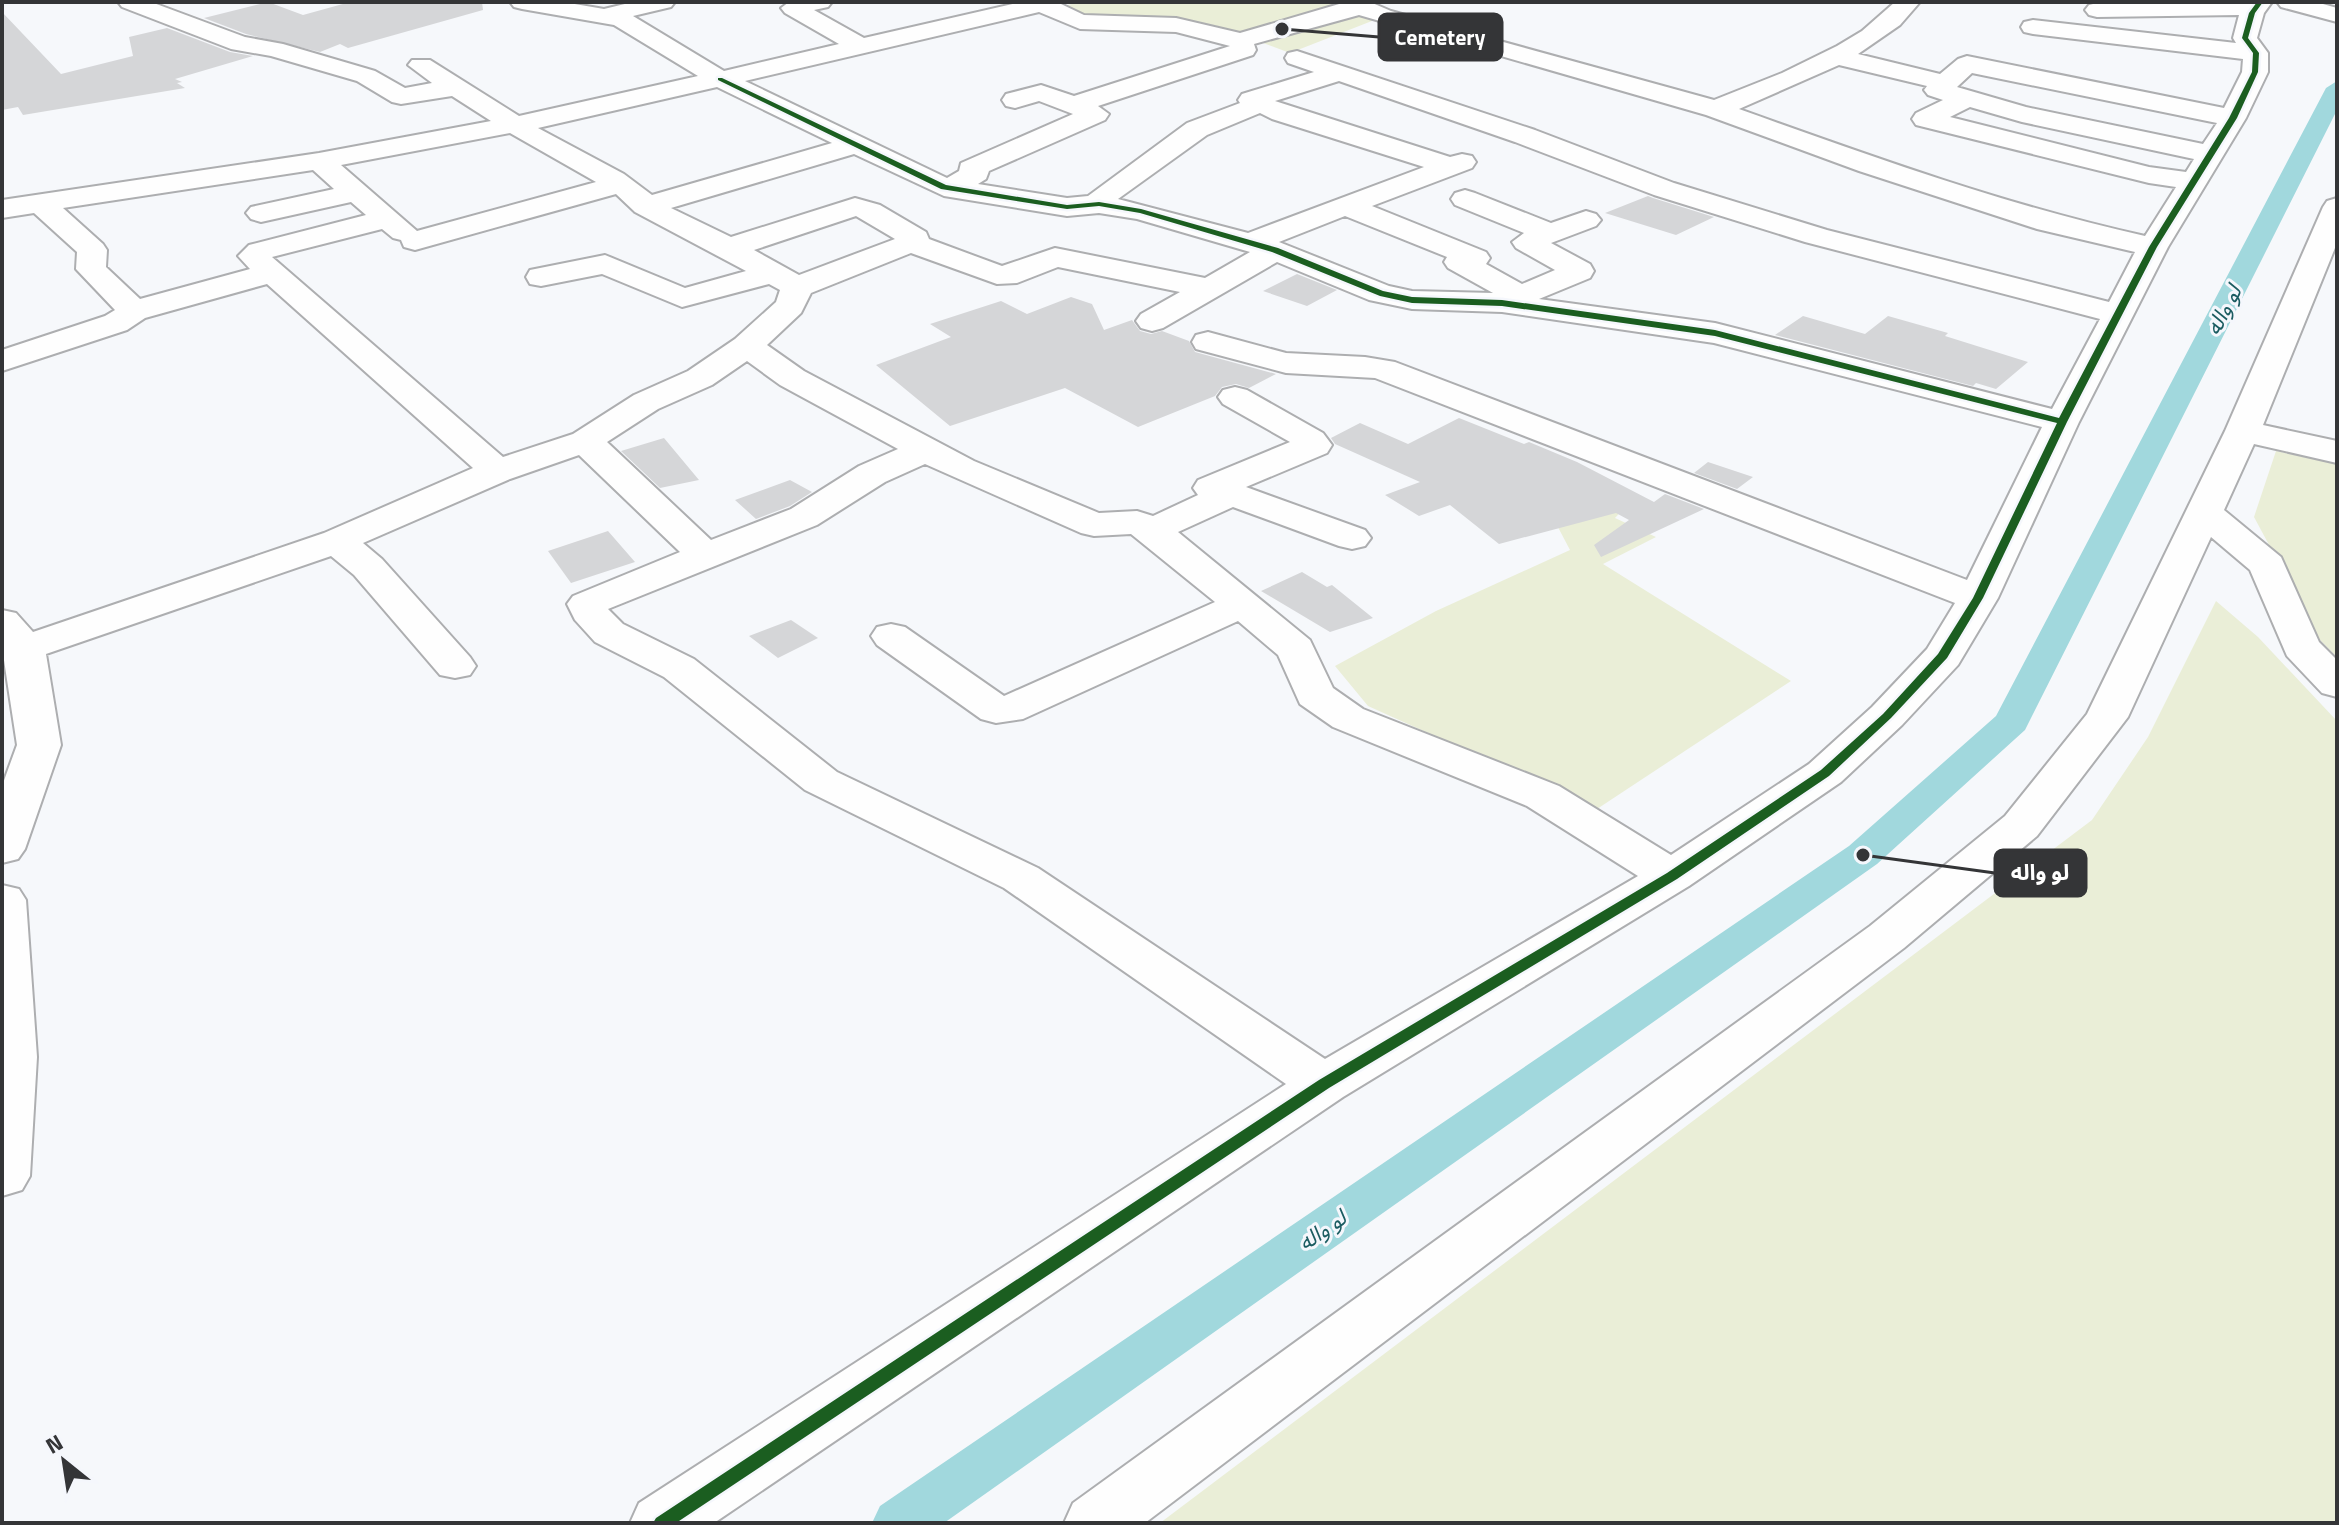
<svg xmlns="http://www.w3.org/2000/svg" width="2339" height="1525" viewBox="0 0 2339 1525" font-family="'Titillium Web','Noto Sans Arabic',sans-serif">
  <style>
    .green { fill: #eaeed7 }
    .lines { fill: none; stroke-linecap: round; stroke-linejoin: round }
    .canal { fill: #a1d8dd; fill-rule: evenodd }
    .building { fill: #d5d6d8 }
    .minor-casing { stroke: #adaeb0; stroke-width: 4 }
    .minor { fill: #fefefe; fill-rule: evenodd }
    .cycleway-casing { stroke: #f5f7fc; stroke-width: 5 }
    .cycleway { fill: #1b5e20; fill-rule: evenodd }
    .labels { text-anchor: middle; stroke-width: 6; stroke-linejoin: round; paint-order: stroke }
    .water-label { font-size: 22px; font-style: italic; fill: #1b5c61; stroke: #f5f7fc }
    .leader { fill: none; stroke: #343537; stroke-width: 3 }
    .callout-dot { fill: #343537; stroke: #f5f7fc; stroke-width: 3 }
    .callout { fill: #343537; stroke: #343537; stroke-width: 3 }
    .callout-label { font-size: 22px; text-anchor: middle; font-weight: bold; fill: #fff }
  </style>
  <rect width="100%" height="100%" fill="#f6f8fb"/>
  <path class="green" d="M1082 2H1348L1377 19 1290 53 1244 36 1082 20 1057 7Z
    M2276 451 2337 464V657L2320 640 2254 517Z
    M1633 499 1615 518 1656 537 1603 564 1791 681 1597 809 1368 706 1335 666 1436 611 1570 550 1550 512Z
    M2216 601 2258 637 2337 721V1523H1160L2092 820 2148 737Z"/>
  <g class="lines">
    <path class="canal" d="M2337 81V110L2025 730 1877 864 944 1523H872L880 1506 1849 846 1996 716 2326 88Z"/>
  </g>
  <path class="building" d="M268 2 303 15 350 2H482L483 10 348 48 340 44 320 52 246 34 204 18Z
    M2 12 61 74 133 56 129 37 167 28 230 52 253 56 175 79 182 82 177 83 185 88 23 115 18 107 2 110Z
    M1648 196 1653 198 1714 217 1676 235 1605 213Z
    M1297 274 1337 290 1307 306 1263 291Z
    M1071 297 1092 304 1104 330 1132 320 1140 331 1151 334 1162 331 1189 341 1195 352 1276 374 1249 388 1236 384 1222 387 1215 396 1138 427 1065 388 950 426 876 365 951 337 930 324 1001 301 1027 314Z
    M1803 316 1865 334 1888 316 1948 333 1945 336 2028 362 1996 389 1976 383 1973 386 1775 335Z
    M1459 418 1524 444 1529 442 1577 462 1654 502 1665 494 1704 509 1601 557 1594 545 1629 520 1616 513 1499 544 1450 505 1419 516 1385 495 1420 482 1335 444 1331 438 1360 423 1408 444Z
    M664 438 699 480 660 488 621 451Z
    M1708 462 1753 477 1737 489 1694 473Z
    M790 480 812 492 790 506 756 519 735 500Z
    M608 531 635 562 571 583 548 551Z
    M1302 572 1327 587 1332 585 1373 618 1330 632 1261 591Z
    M791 620 818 638 778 658 749 636Z"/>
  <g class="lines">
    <g class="minor-casing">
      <path id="minor" d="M118 2H151L245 37 283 44 375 71 405 88 432 83 408 65 412 60H430L519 116 698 76 614 25 522 9 514 7 510 2H563L604 9 633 2H675L671 7 633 16 724 71 839 44 785 13 781 8 789 2H832L828 7 814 10 864 38 1021 2H1063L1061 4 1084 15 1176 18 1240 33 1346 2H1370L1391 11 1714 100 1782 73 1837 46 1862 31 1895 2H1920L1900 25 1858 54 1940 74 1958 59 1967 56 2224 108 2242 72 2243 59 2033 34 2024 32 2021 27 2024 22 2033 20 2236 43 2233 38 2239 15 2097 17 2089 15 2085 10 2089 5 2097 3 2272 2 2264 13 2257 38 2268 53V72L2246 118 2168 247 2079 422 1998 598 1958 665 1902 725 1841 782 1689 886 1343 1097 714 1523H630L639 1503 1286 1084 1004 888 805 790 664 677 595 642 575 620 567 604 573 596 680 552 579 455 510 479 363 543 382 559 470 657 476 666 470 675 455 678 440 675 354 575 331 556 46 654 61 745 25 849 18 859 2 863V786L17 745 2 647V610L16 613 33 632 324 533 473 468 267 284 145 318 127 330 2 371V350L105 316 115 310 76 269 77 252 34 213 2 218V200L319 153 491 121 452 96 401 104 392 102 357 81 271 56 231 49 122 7ZM1039 12 1080 29 1176 32 1230 46 1074 96 1041 85 1006 94 1002 100 1006 106 1015 108 1039 101 1073 114 961 163 959 171 947 178 745 81ZM1359 15 1706 115 1859 171 2037 229 2135 252 2109 302 1827 230 1674 183 1535 130 1297 51 1288 53 1285 58 1288 63 1314 72 1242 94 1238 100 1240 103 1187 123 1088 196 1067 198 978 184 986 179 989 171 1105 120 1109 114 1098 106 1253 55 1256 50 1254 44ZM1839 65 1927 86 1924 90 1928 95 1943 100 1916 113 1912 119 1916 125 2149 183 2176 187 2145 236C2006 205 1873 157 1739 109ZM1972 73 2217 123 2203 144 2026 107 1957 87ZM1339 81 1515 142 1654 195 1805 242 2100 319 2052 409 1715 323 1539 299 1590 278 1594 271 1590 264 1551 243 1596 226 1601 220 1596 214 1586 211 1551 223 1475 193 1465 190 1455 193 1451 199 1455 205 1524 233 1512 242 1516 248 1555 270 1522 284 1486 264 1490 258 1486 252 1372 206 1472 168 1476 162 1472 156 1462 154 1450 157 1275 101ZM717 87 832 143 652 195 624 174 538 128ZM1970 107 2022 122 2194 159 2186 172 2149 167 1950 117ZM1260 113 1272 119 1424 167 1248 233 1118 199 1207 135ZM510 133 596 182 417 231 341 165ZM854 154 944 196 1067 216 1099 213 1137 219 1250 252 1205 278 1055 248 1002 266 929 239 926 232 880 205 855 198 731 237 671 208ZM313 170 334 189 251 207 246 213 251 219 261 222 351 202 366 215 249 245 238 256 250 269 140 299 106 267 107 250 103 244 63 208ZM616 194 635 212 746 271 685 288 605 255 530 270 526 277 530 284 541 286 602 274 682 307 769 284 780 290 776 302 735 339 688 371 634 395 573 434 503 457 272 257 382 229 393 238 401 240 404 247 415 250ZM856 216 895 239 799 275 754 250ZM1345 216 1447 257 1444 262 1448 268 1493 293 1412 291 1389 286 1279 242ZM911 253 997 284 1017 283 1058 267 1180 292 1141 314 1136 321 1141 328 1152 331 1163 328 1277 262 1369 300 1412 309 1502 312 1714 343 2042 427 1967 580 1395 362 1365 357 1286 353 1208 332 1196 335 1192 342 1196 349 1286 373 1375 378 1955 603 1927 649 1872 707 1809 764 1671 855 1559 786 1363 709 1333 688 1310 640 1178 532 1233 507 1339 546 1352 549 1365 546 1371 538 1365 530 1246 487 1327 453 1332 445 1323 433 1247 390 1235 387 1223 390 1218 397 1223 404 1290 442 1198 480 1193 488 1198 495 1153 516 1137 511 1099 513 974 461 804 371 767 345 801 313 811 293ZM747 361 780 385 898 449 859 466 791 509 711 540 607 442 658 409 712 385ZM925 464 1081 533 1094 536 1131 534 1215 602 1004 696 905 627 891 624 877 627 871 636 877 645 981 719 996 723 1023 719 1238 621 1278 655 1300 704 1333 727 1527 806 1638 876 1325 1059 1038 868 837 772 694 659 623 624 608 609 817 525 885 482Z
        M2277 2H2316L2337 8V22L2281 7Z
        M2337 198V243L2263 425 2337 441V463L2254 444 2224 510 2281 557 2319 642 2337 660V697L2322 693 2287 656 2250 570 2211 537 2128 717 2037 836 1904 948 1145 1523H1064L1073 1503 1870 926 2005 816 2087 714 2225 431 2323 207 2327 201Z
        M2 885 19 889 26 900 37 1057 30 1176 22 1190 2 1196Z"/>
    </g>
    <use href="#minor" class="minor"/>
    <g class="cycleway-casing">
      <path id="cycleway" d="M2257 2H2263L2255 13 2248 38 2259 53 2258 72 2237 118 2157 247 2067 422 1983 598 1947 658 1891 718 1829 776 1677 879 1329 1088 676 1523H653L656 1518 1319 1080 1667 873 1821 770 1883 714 1938 654 1973 598 2057 423 1715 336 1502 306 1412 303 1380 296 1272 252 1140 213 1099 206 1067 209 941 189 718 80V78H722L946 185 1067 205 1099 202 1141 209 1278 248 1383 291 1412 297 1502 300 1715 330 2059 418 2149 247 2229 118 2252 72 2253 53 2242 38 2249 13Z"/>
    </g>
    <use href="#cycleway" class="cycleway"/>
  </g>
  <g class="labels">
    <g class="water-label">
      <text transform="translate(2223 310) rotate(-63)" y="8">لو واله</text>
      <text transform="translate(1322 1230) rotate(-35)" y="8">لو واله</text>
    </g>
  </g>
  <path class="leader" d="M1282 29L1379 37M1863 855L1995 873"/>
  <g class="callout-dot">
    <circle cx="1282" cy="29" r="8"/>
    <circle cx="1863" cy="855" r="8"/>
  </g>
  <g class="callout">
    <rect x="1379" y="14" width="123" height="46" rx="8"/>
    <rect x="1995" y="850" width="91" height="46" rx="8"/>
  </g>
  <g class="callout-label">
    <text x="1440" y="45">Cemetery</text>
    <text x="2040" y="880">لو واله</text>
  </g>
  <rect width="2339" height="1525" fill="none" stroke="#343537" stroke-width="8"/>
  <g transform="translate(64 1461) rotate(330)" stroke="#f5f7fc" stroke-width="6" paint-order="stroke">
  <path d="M0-6L14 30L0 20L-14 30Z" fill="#343537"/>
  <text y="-12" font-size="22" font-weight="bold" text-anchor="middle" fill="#343537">N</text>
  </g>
</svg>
